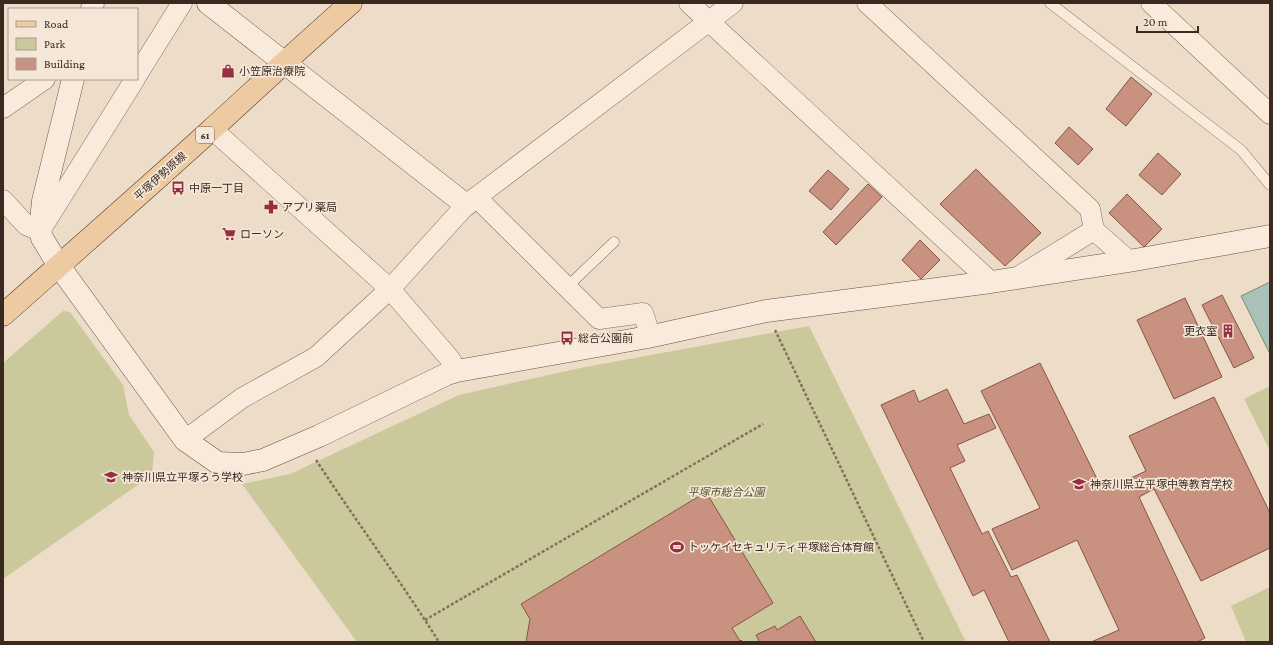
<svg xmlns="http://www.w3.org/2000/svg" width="1273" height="645" viewBox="0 0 1273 645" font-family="'Crimson Pro','Noto Sans JP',serif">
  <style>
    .green { fill: #cbc99c }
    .water { fill: #a9c1b6; stroke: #709082 }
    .building { fill: #c99280; stroke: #875445 }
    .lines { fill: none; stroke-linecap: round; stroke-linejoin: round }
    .lane-casing { stroke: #896d5e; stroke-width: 11 }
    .street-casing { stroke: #896d5e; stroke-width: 21 }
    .secondary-casing { stroke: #6b4f41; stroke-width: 23 }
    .primary-casing { stroke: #573d32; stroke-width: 23 }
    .path { stroke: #896d5e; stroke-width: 2.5; stroke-dasharray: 3 2; stroke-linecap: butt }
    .lane { stroke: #f8ebdc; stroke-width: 10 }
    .street { stroke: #f8ebdc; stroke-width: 20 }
    .secondary { stroke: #f8ebdc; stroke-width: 22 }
    .primary { stroke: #eecaa3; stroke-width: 22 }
    .labels { text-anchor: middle; stroke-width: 3.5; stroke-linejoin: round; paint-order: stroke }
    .shield { fill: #f5e7d8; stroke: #726258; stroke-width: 1 }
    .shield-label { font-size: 10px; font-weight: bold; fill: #3a2921 }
    .poi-label { font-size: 11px; fill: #3a2921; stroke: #f5e7d8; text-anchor: start }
    .street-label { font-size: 11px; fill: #3a2921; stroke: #f5e7d8 }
    .park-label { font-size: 11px; font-style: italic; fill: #515528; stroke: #f5e7d8 }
  </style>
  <rect width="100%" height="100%" fill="#eddcc8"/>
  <path class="green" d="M63 311 70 312 123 385 129 415 154 452 152 475 3 579V363Z
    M809 326 966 642H357L242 484 290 474 459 395 580 368Z
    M1270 386V451L1244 399Z
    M1270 587V642H1246L1231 606Z"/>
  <path class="water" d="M1270 282V354L1241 296Z"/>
  <path class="building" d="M1131 77 1152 94 1126 126 1106 109Z
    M1069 127 1093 149 1078 165 1055 143Z
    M1158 153 1181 174 1162 195 1139 175Z
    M976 169 1041 233 1005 266 940 204Z
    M828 170 849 189 831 210 809 191Z
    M868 184 882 197 836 245 823 232Z
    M1127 194 1162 229 1144 247 1109 213Z
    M920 240 940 260 921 279 902 260Z
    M1222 295 1254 358 1234 368 1202 305Z
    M1185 298 1222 377 1174 399 1137 320Z
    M1040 363 1103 491 1146 471 1129 436 1214 397 1270 513V548L1201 581 1154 489 1139 497 1205 638 1197 642H1091L1119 630 1077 540 1012 570 992 529 1040 508 981 391Z
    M947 389 964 424 989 414 996 428 957 445 965 461 950 468 982 534 988 531 1011 577 1017 575 1050 642H1009L984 590 973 596 881 405 914 390 919 402Z
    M706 492 773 603 732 628 740 641 741 640 743 642H526L530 619 521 604Z
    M800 616 816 642H758L759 641 756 635 775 626 777 630Z"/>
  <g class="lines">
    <g class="lane-casing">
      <path id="lane" d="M1050 3 1241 150 1270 185
        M567 287 614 242"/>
    </g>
    <g class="street-casing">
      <path id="street" d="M689 3 991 282
        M867 3 1090 209 1094 230 1129 261
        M1151 3 1270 114
        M137 75 182 3
        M3 108 45 79
        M212 129 390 289 450 359 457 371
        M476 197 599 319 643 313 647 325 648 337
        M3 200 26 225 40 231 135 79
        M1016 278 1094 230
        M185 440 242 398 316 357 390 289 466 205 733 3"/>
    </g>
    <g class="secondary-casing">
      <path id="secondary" d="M208 3 466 205
        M92 9 93 3
        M73 79 43 201 40 231 42 238 59 266 185 440 218 463 243 464 263 460 319 436 447 374 457 371 648 337 766 311 991 282 1129 261 1270 236"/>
    </g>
    <g class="primary-casing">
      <path id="primary" d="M3 315C73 253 143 192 212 129 258 87 304 44 351 3"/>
    </g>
    <path class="path" d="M775 330 924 642
      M316 460C356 521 400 580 439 642
      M425 620 763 424"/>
    <use href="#lane" class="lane"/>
    <use href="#street" class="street"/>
    <use href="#secondary" class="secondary"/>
    <use href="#primary" class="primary"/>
  </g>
  <defs>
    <g id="shop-bare" transform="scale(1.08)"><path d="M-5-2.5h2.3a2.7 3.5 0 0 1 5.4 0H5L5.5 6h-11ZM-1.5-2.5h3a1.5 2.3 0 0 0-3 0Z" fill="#953042" stroke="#f5e7d8" stroke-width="2.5" paint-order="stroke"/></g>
    <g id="bus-bare" transform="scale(1.08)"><path d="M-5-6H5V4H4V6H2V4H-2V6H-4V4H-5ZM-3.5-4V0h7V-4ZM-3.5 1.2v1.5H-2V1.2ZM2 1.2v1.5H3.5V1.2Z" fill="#953042" stroke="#f5e7d8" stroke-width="2.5" paint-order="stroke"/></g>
    <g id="pharmacy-bare" transform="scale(1.08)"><path d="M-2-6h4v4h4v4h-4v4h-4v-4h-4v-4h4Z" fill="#953042" stroke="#f5e7d8" stroke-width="2.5" paint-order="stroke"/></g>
    <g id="supermarket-bare" transform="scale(1.08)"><path d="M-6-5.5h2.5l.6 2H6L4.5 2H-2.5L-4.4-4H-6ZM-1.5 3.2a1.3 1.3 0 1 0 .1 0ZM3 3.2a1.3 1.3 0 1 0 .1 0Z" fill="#953042" stroke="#f5e7d8" stroke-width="2.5" paint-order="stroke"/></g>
    <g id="building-bare" transform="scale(1.08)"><path d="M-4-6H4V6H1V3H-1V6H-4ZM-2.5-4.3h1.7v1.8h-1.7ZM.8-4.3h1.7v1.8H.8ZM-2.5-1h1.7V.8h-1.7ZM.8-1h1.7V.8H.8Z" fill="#953042" stroke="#f5e7d8" stroke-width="2.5" paint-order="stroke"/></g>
    <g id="school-bare" transform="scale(1.08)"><path d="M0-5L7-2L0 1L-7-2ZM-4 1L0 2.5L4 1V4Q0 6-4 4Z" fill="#953042" stroke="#f5e7d8" stroke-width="2.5" paint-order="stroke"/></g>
    <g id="stadium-bare" transform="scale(1.08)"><path d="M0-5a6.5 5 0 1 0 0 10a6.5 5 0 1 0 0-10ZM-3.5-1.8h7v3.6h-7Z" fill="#953042" stroke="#f5e7d8" stroke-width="2.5" paint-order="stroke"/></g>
  </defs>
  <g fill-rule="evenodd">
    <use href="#shop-bare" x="228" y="71"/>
    <use href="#bus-bare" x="178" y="188"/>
    <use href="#pharmacy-bare" x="271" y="207"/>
    <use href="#supermarket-bare" x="229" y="234"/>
    <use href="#building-bare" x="1228" y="331"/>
    <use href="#bus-bare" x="567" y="338"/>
    <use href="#school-bare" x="111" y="477"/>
    <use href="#school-bare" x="1079" y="484"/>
    <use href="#stadium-bare" x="677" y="547"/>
  </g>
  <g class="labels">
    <rect class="shield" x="196" y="127" width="18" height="16" rx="3"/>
    <g class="shield-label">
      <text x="205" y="139">61</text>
    </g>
    <g class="poi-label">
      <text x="239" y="75">小笠原治療院</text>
      <text x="189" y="192">中原一丁目</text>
      <text x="282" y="211">アプリ薬局</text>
      <text x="240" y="238">ローソン</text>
      <text x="1217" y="335" text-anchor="end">更衣室</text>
      <text x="578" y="342">総合公園前</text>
      <text x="122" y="481">神奈川県立平塚ろう学校</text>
      <text x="1090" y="488">神奈川県立平塚中等教育学校</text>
      <text x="688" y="551">トッケイセキュリティ平塚総合体育館</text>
    </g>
    <g class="street-label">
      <text transform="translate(160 176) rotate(-42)" y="4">平塚伊勢原線</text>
    </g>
    <g class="park-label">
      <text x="726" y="496">平塚市総合公園</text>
    </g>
  </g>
  <rect width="1273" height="645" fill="none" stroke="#3a2921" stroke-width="8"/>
  <rect x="8" y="8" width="130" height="72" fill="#f5e7d8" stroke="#aa9b8f"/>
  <rect x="16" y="21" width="20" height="6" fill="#eecaa3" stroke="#aa9b8f"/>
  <text x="44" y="28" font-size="12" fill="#3a2921">Road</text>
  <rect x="16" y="38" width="20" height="12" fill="#cbc99c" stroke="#aa9b8f"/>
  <text x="44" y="48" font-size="12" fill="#3a2921">Park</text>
  <rect x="16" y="58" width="20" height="12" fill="#c99280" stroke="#aa9b8f"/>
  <text x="44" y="68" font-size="12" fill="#3a2921">Building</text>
  <path d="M1137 26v6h61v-6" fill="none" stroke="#3a2921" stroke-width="2"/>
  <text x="1143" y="26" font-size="12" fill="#3a2921" stroke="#f5e7d8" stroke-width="3" paint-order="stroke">20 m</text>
</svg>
